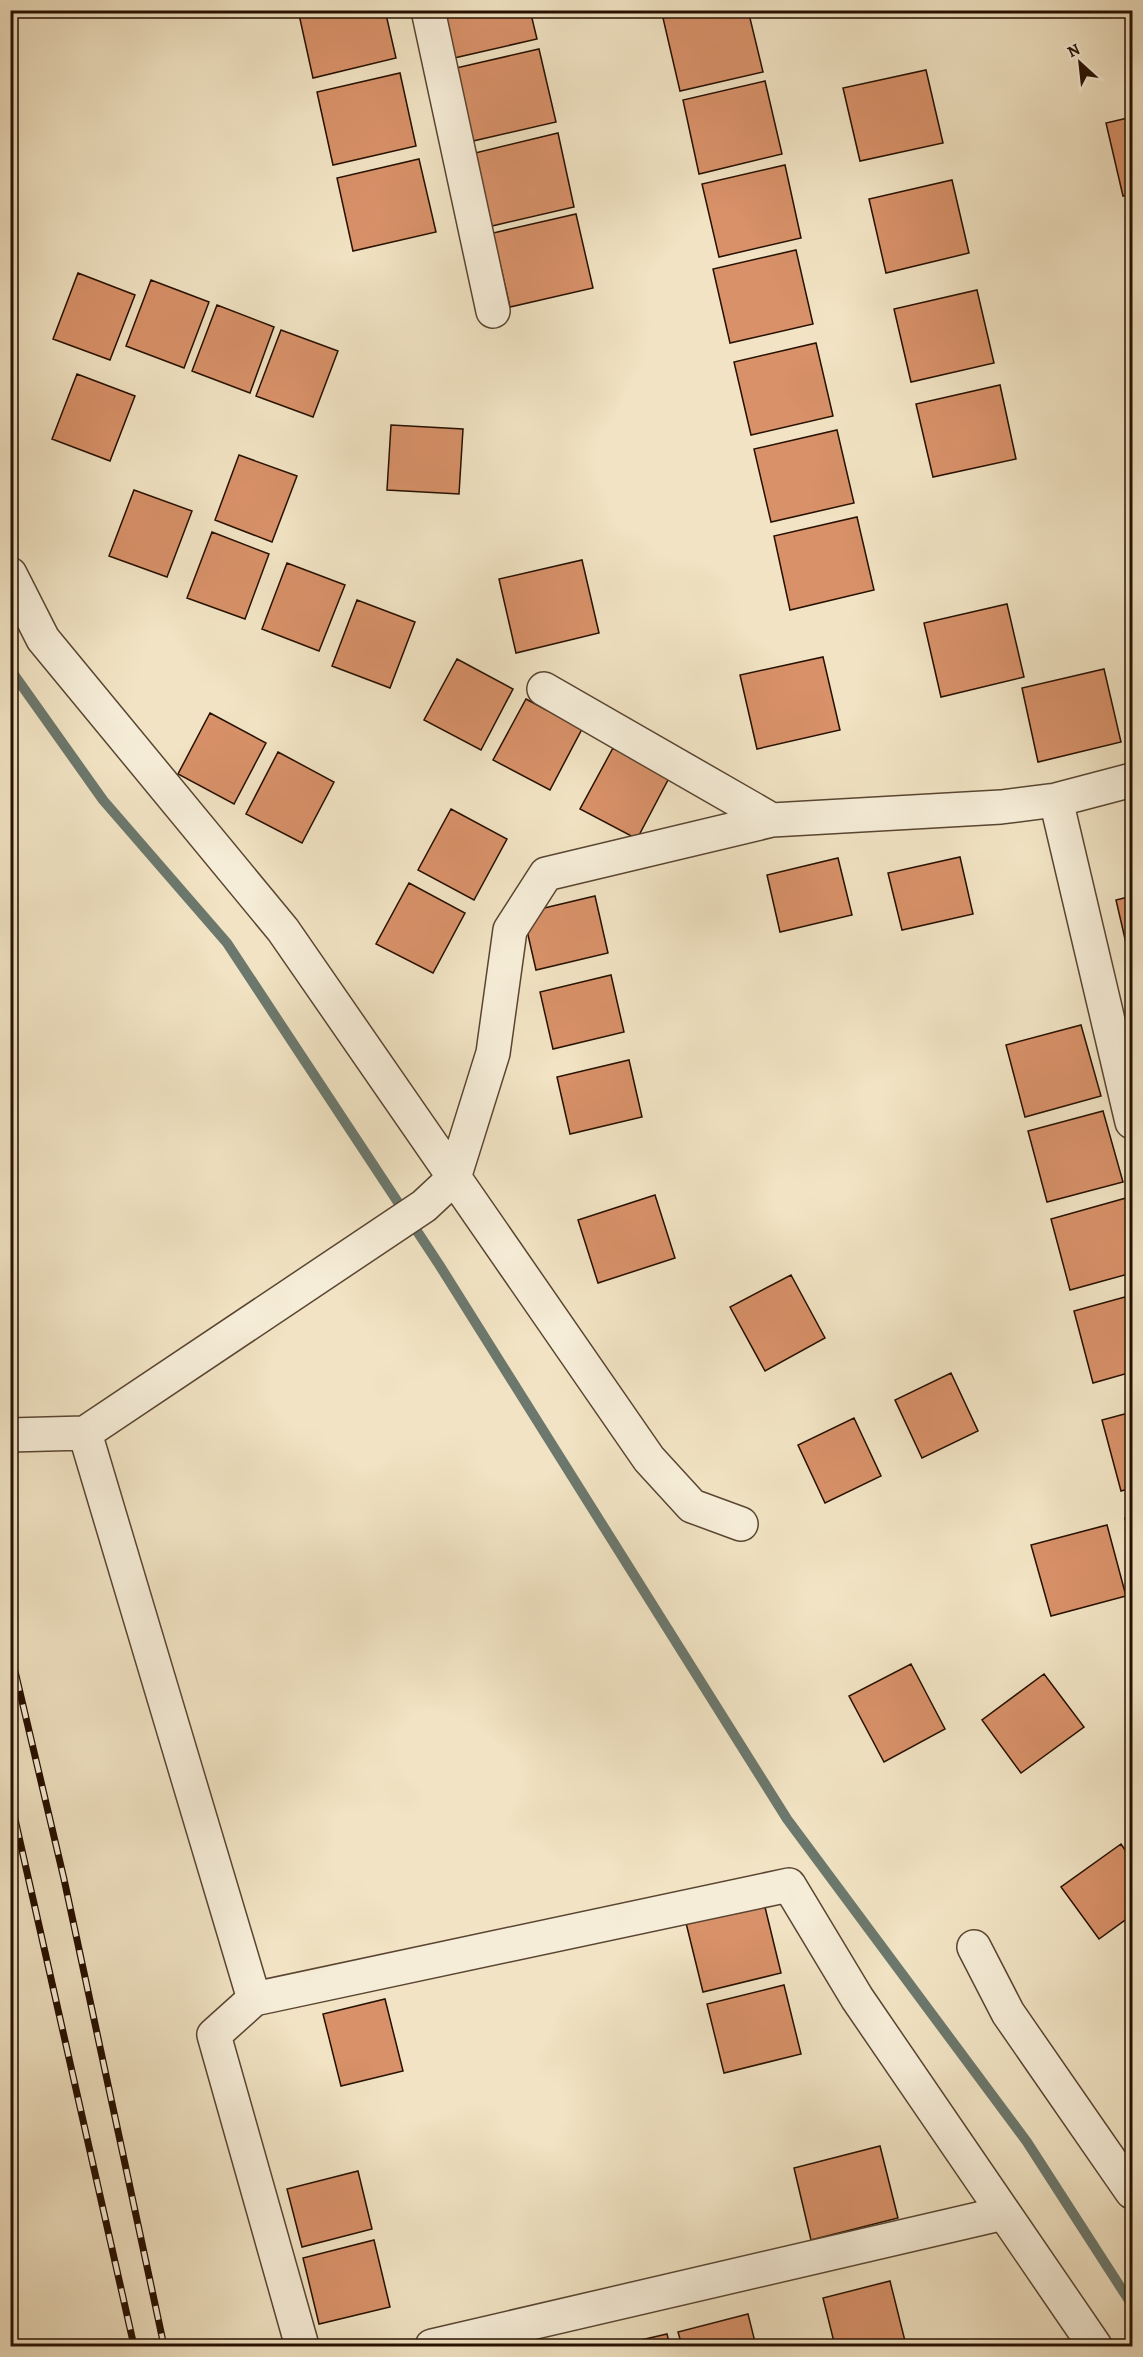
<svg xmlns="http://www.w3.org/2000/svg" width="1143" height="2357" viewBox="0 0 1143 2357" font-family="Alegreya,serif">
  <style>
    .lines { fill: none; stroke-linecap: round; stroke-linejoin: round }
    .stream { stroke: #6c786d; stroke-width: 10 }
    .building { fill: #d89169; stroke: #261000; stroke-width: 1.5 }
    .minor-casing { stroke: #594531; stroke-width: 36 }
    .minor { stroke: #f6edd8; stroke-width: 33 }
    .rail-casing { stroke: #261000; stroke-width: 7 }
    .rail { stroke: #f6edd8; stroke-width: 4.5; stroke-dasharray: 14; stroke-linecap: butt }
  </style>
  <rect width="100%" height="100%" fill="#f1e3c3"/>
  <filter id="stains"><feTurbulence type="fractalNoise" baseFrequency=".00333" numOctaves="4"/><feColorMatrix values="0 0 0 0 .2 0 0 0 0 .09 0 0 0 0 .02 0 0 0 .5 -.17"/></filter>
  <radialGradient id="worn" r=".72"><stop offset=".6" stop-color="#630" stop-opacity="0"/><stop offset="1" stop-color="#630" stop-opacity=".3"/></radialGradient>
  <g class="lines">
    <path class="stream" d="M10 669 103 800 227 943 440 1266 787 1819 1027 2142 1132 2305"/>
  </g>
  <path class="building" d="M298 10H385L396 58 313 78Z
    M443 10H530L537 39 454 58Z
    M696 10H748L763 72 680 91 663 18Z
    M539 49 556 122 473 141 456 68Z
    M926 70 943 143 860 161 843 88Z
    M400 73 416 146 333 165 317 92Z
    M765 81 782 154 699 174 683 100Z
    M1132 117V194L1123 196 1106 123Z
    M558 133 574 207 492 226 475 153Z
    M419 159 436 232 353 251 337 178Z
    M785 165 801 238 719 257 702 184Z
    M952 180 969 253 886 273 869 199Z
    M576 214 593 288 510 307 493 233Z
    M796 250 813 324 730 343 713 269Z
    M78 273 135 295 110 360 53 339Z
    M151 280 209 302 184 368 126 346Z
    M977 290 994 363 911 382 894 309Z
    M217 305 274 327 250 393 192 371Z
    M281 330 338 351 313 417 256 396Z
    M816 343 833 416 751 435 734 362Z
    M77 374 135 396 110 461 52 439Z
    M1000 385 1016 459 933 477 916 404Z
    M391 425 463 429 459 494 387 490Z
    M837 430 854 503 771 522 754 449Z
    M239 455 297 476 272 542 215 520Z
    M134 490 192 511 167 577 109 556Z
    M857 517 874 590 790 610 774 536Z
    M212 532 269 554 245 619 187 598Z
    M582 560 599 633 516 653 499 579Z
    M287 563 345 585 319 651 262 629Z
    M357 600 415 622 390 688 332 666Z
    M1007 604 1024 677 941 697 924 623Z
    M823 657 840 730 757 749 740 675Z
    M457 659 513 689 481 750 424 720Z
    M1104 669 1121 742 1038 762 1022 688Z
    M526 699 582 729 550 790 493 760Z
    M210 713 266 743 234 804 178 774Z
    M613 748 669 778 637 839 580 809Z
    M278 752 334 782 302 843 246 814Z
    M451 809 507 839 474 900 418 870Z
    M960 857 973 914 902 930 888 873Z
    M838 858 852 915 780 932 767 875Z
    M409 883 465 913 433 973 376 944Z
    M595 896 608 953 536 970 523 913Z
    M1132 896V969L1116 900Z
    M611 975 624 1032 553 1049 540 992Z
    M1081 1025 1101 1096 1025 1117 1006 1045Z
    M629 1060 642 1117 570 1134 557 1077Z
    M1103 1111 1123 1182 1047 1202 1028 1131Z
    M655 1195 675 1258 598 1283 578 1220Z
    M1126 1198 1132 1220V1273L1070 1290 1051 1219Z
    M791 1275 825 1338 765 1371 730 1307Z
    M1132 1295V1372L1093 1383 1074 1311Z
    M951 1373 978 1431 922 1458 895 1400Z
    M1132 1412V1488L1121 1491 1102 1420Z
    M854 1418 881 1476 825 1503 798 1445Z
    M1132 1517V1545L1125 1518Z
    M1107 1525 1126 1596 1051 1616 1031 1545Z
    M911 1664 945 1729 884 1762 849 1696Z
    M1044 1674 1084 1727 1021 1773 982 1720Z
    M1121 1844 1132 1860V1915L1099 1939 1061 1887Z
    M764 1903 781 1973 703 1992 686 1923Z
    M784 1985 801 2054 724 2073 707 2004Z
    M385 1999 403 2071 341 2086 323 2014Z
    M880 2146 898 2218 811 2240 794 2168Z
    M358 2171 372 2229 302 2247 287 2189Z
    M374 2240 390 2307 319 2324 303 2258Z
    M890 2281 906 2345 835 2346 823 2298Z
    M748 2314 756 2346H682L678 2332Z
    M667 2334 670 2346H615Z"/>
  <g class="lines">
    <g class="minor-casing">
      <path id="minor" d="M428 10 493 311
        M10 574 43 639 283 930 649 1459 692 1506 741 1524
        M544 689 772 820
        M1056 800 1132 1122
        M85 1433 424 1206 454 1178 493 1053 510 930 546 874 772 820 1001 807 1056 800 1132 780
        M10 1435 85 1433 254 1999 214 2035 302 2346
        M974 1947 1008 2013 1132 2192
        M254 1999 789 1885 857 1998 1095 2346
        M432 2346 1004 2213"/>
    </g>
    <use href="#minor" class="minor"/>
    <g class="rail-casing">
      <path id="rail" d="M10 1650 64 1879 164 2346
        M10 1797 134 2346"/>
    </g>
    <use href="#rail" class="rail"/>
  </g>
  <rect width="1143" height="2357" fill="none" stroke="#f1e3c3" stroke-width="36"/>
  <rect x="12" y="12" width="1119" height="2333" fill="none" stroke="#261000" stroke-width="3"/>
  <rect x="18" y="18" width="1107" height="2321" fill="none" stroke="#261000" stroke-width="1.5"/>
  <g transform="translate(1080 63) rotate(333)" stroke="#f6edd8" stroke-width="4.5" paint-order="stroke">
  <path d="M0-4.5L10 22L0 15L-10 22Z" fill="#261000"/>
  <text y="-9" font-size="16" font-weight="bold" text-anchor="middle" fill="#261000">N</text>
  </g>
  <rect width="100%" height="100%" filter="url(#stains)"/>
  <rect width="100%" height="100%" fill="url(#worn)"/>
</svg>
